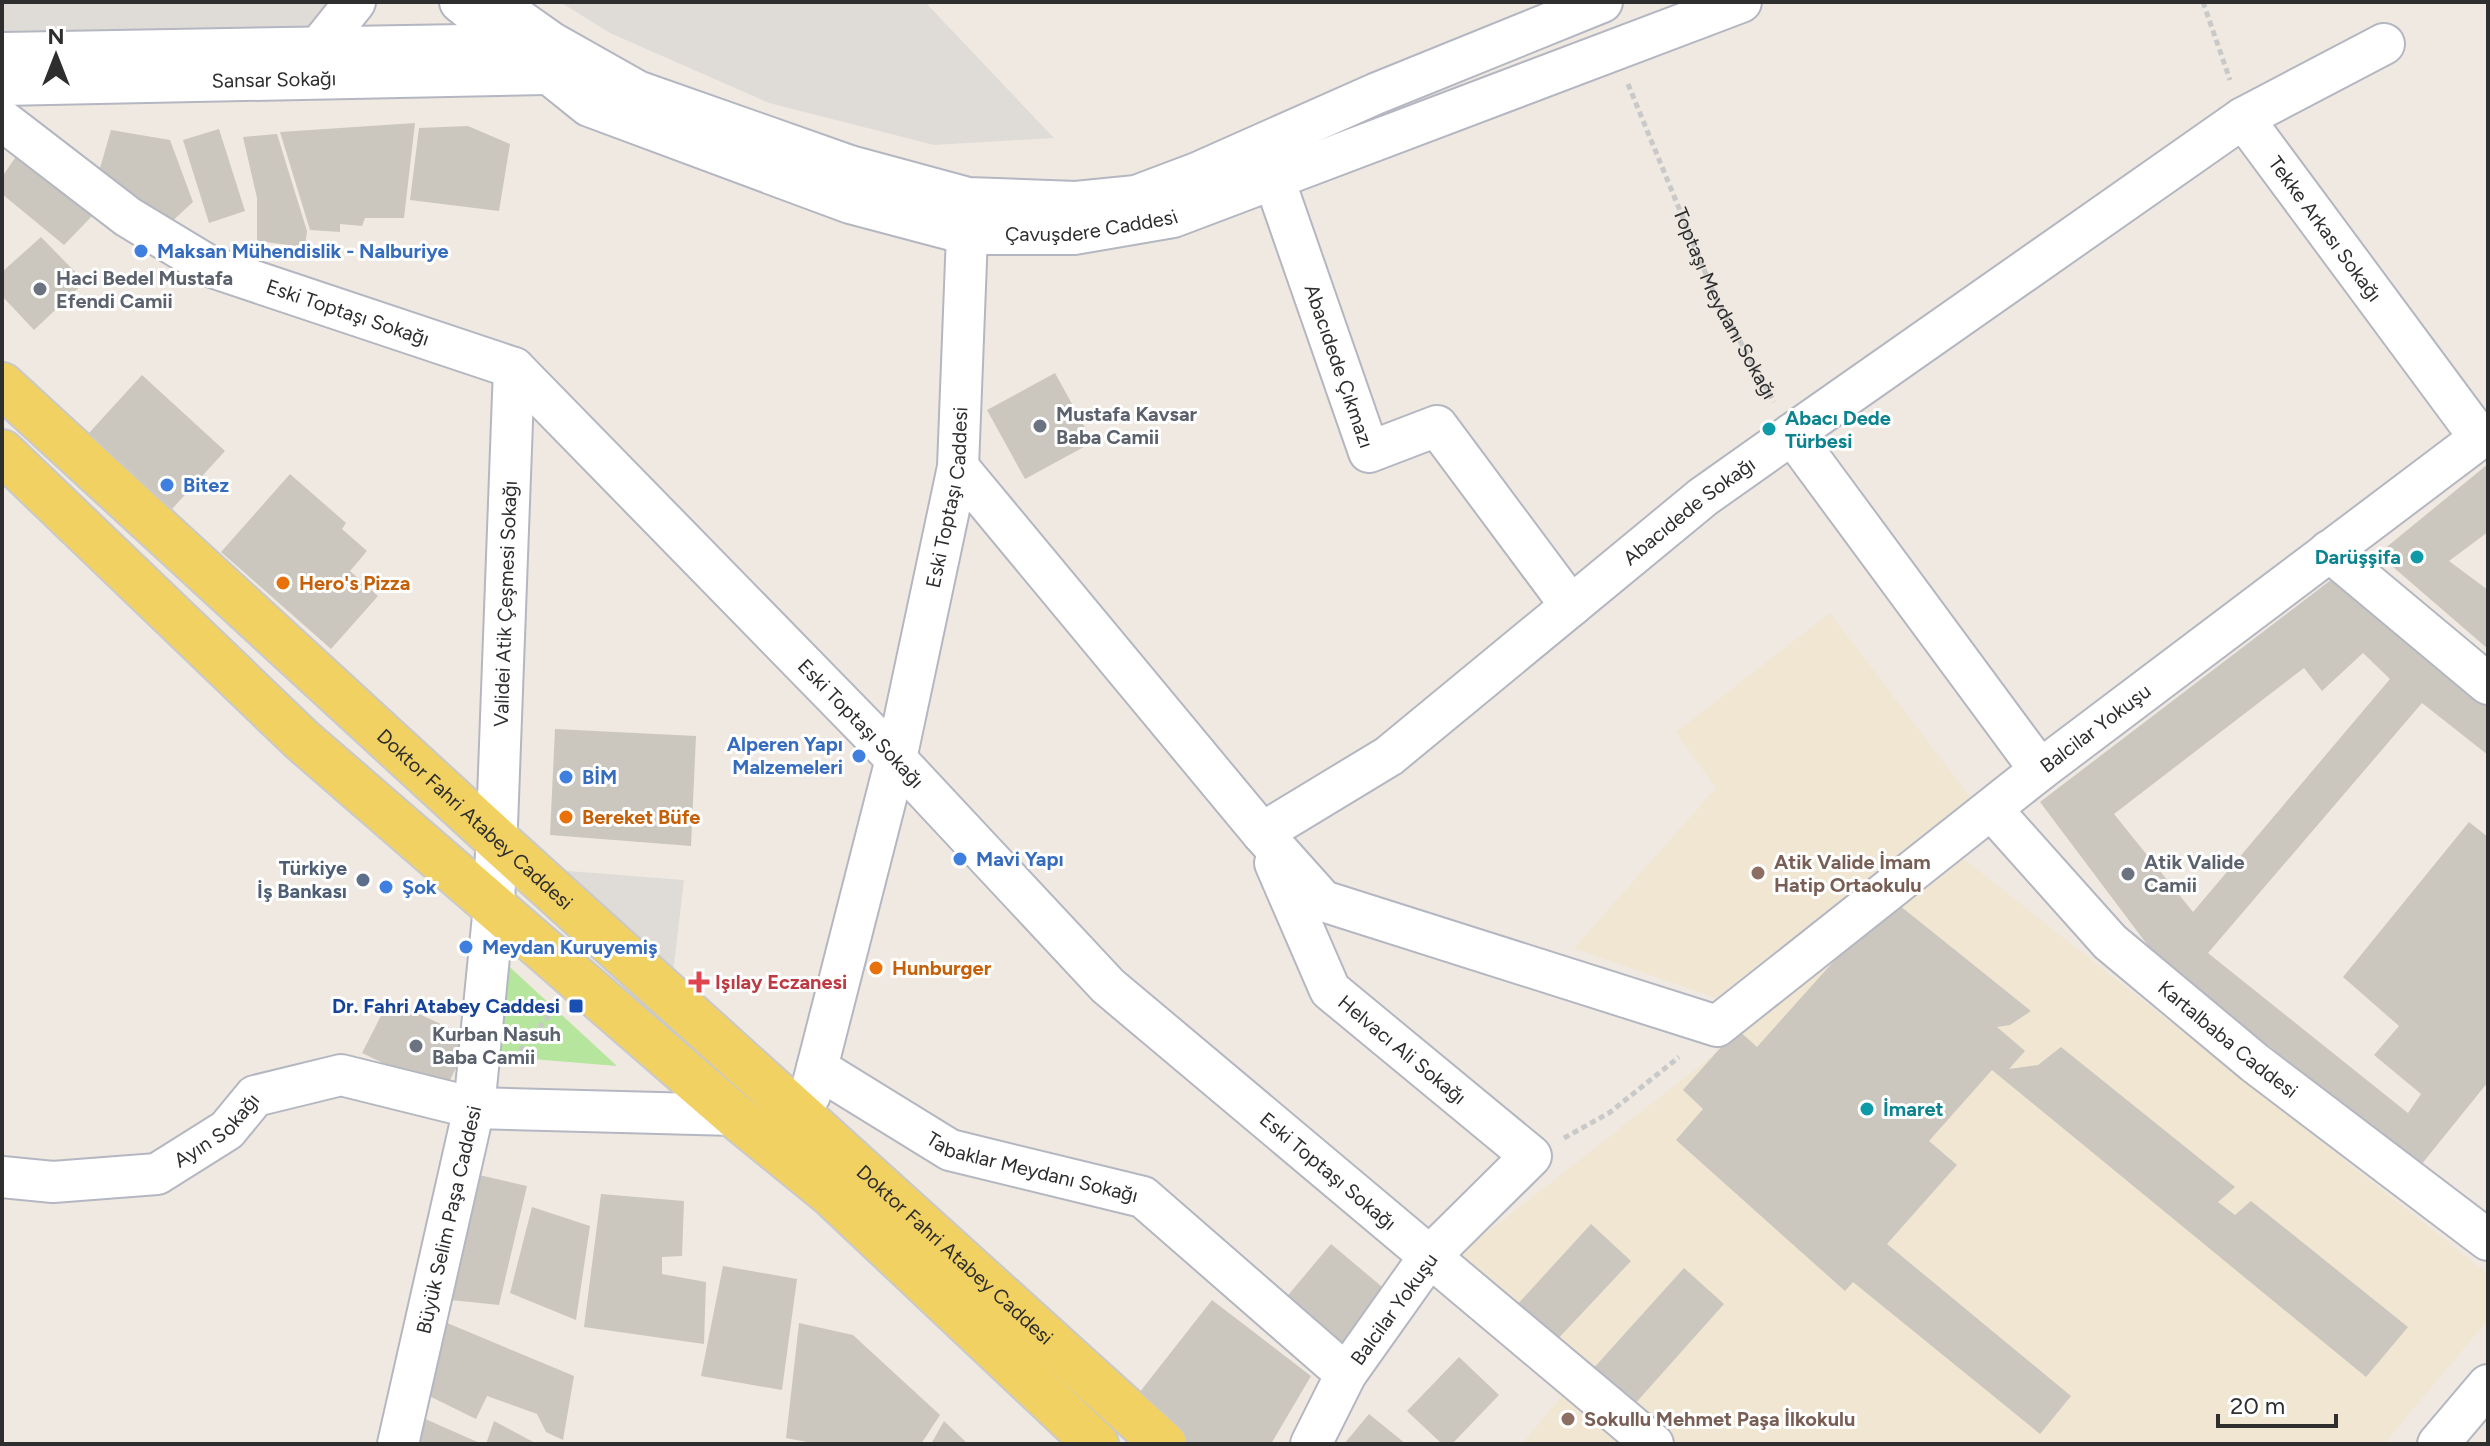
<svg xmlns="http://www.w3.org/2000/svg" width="2490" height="1446" viewBox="0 0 2490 1446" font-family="Figtree,sans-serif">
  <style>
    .education { fill: #f0e6d1 }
    .green { fill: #b6e59e }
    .plaza { fill: #dfdcd8 }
    .building { fill: #cbc7bf; fill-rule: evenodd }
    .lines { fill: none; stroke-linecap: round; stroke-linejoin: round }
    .minor-casing { stroke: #b4b7c1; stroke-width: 44 }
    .major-casing { stroke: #c9c9c9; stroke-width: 48 }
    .path { stroke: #c9c9c9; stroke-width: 5; stroke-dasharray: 6 4; stroke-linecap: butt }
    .minor { stroke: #fff; stroke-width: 40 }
    .major { stroke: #f2d163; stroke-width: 44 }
    .shop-dot { fill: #3f7fe0; stroke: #fff; stroke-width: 3 }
    .worship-dot { fill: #6b7280; stroke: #fff; stroke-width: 3 }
    .culture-dot { fill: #0f9aa8; stroke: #fff; stroke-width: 3 }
    .food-dot { fill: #e8710a; stroke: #fff; stroke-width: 3 }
    .education-dot { fill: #8d6e63; stroke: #fff; stroke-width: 3 }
    .service-dot { fill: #5c6f8a; stroke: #fff; stroke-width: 3 }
    .health-dot { fill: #e0444e; stroke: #fff; stroke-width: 3 }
    .transit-dot { fill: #1a4fb4; stroke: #fff; stroke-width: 3 }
    .labels { text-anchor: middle; stroke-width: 6; stroke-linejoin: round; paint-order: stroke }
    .street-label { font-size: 20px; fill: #2e2e2e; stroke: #fff }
    .shop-label { font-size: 20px; font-weight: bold; fill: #366cbe; stroke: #fff; text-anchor: start }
    .worship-label { font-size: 20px; font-weight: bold; fill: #5b616d; stroke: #fff; text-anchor: start }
    .culture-label { font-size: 20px; font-weight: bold; fill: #0d838f; stroke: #fff; text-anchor: start }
    .food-label { font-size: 20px; font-weight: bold; fill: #c56008; stroke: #fff; text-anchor: start }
    .education-label { font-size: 20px; font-weight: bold; fill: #785e54; stroke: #fff; text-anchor: start }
    .service-label { font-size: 20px; font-weight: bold; fill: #4e5e75; stroke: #fff; text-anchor: end }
    .health-label { font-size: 20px; font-weight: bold; fill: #be3a42; stroke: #fff; text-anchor: start }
    .transit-label { font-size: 20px; font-weight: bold; fill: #164399; stroke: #fff; text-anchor: end }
  </style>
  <rect width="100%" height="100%" fill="#efe9e1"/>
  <path class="education" d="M1830 613 1970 797 1716 998 1574 948 1716 788 1676 732Z
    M1964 859 2488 1274V1320L2384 1444H1674L1453 1259Z
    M1563 1395 1622 1444H1522Z"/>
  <path class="green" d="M501 959 617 1066 495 1056Z"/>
  <path class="plaza" d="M2 2H333L321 27 2 52Z
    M560 2H925L1054 138 934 145 769 103 610 33Z
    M556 870 684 880 673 973Z"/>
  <path class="building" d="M415 123 404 218H365L362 226 340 224V232L310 230 280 132Z
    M468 126 510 144 499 211 410 200 419 128Z
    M219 129 245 211 209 223 183 140Z
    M111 130 170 140 193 202 169 224 98 175Z
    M277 134 307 231 305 247 257 241V198L243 137Z
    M17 155 95 213 64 245 2 194V177Z
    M41 237 85 282 34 330 2 296V272Z
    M1055 373 1093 442 1025 479 987 410Z
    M142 375 225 451 172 509 89 433Z
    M2488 464V532L2449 561 2488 590V649L2378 554Z
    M290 474 346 523 342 529 367 551 350 571 378 596 331 649 221 552Z
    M2336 576 2488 702V755L2422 703 2208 953 2408 1113 2421 1094 2374 1055 2399 1026 2343 977 2469 822 2488 837V1082L2421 1165 2158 959 2040 802ZM2363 653 2390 679 2193 912 2114 814 2304 668 2322 691Z
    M555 729 696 736 691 846 550 835Z
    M1894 901 2031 1011 2010 1025 1997 1027 2025 1051 2009 1069 2038 1065 2061 1047 2235 1187 2218 1202 2235 1215 2251 1201 2408 1327 2366 1377 1992 1070 1929 1141 1957 1165 1887 1244 2071 1396 2040 1434 1853 1282 1845 1291 1676 1140 1703 1109 1683 1090 1737 1029 1757 1047 1850 943Z
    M389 1000 471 1038 444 1092 362 1053Z
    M470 1173 527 1186 499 1305 441 1299Z
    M601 1194 684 1201 682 1256 662 1257V1274L706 1282 704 1344 584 1327Z
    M532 1207 590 1226 576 1320 510 1293Z
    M1591 1224 1631 1261 1555 1342 1516 1306Z
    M1331 1244 1393 1296 1347 1351 1284 1300Z
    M723 1266 797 1279 782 1390 701 1376Z
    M1684 1268 1724 1304 1633 1406 1592 1370Z
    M1212 1300 1311 1376 1271 1444H1187L1132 1402Z
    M440 1320 574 1376 563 1440 546 1432 537 1414 487 1396 476 1419 423 1393Z
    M799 1323 853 1335 940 1415 921 1444H817L786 1438Z
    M1459 1357 1499 1395 1452 1444H1442L1407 1411Z
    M414 1414 482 1444H407Z
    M1369 1414 1406 1444H1344Z
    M494 1421 537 1444H486Z
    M944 1421 968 1444H931Z"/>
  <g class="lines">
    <g class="minor-casing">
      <g id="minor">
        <path id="s2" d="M460 2 589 106 850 203 967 234H1074L1173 217 1741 2"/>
        <path d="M511 14 552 43 637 91 850 166 968 198 1076 202 1136 196 1197 173 1375 94 1602 2"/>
        <path d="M319 47 355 2"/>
        <path d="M2 53 520 44"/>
        <path id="s3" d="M2 85 546 74"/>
        <path id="s4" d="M2243 118 2480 438"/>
        <path id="s5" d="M2 120 128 217 209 266 514 368 896 759 1108 986 1653 1444"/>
        <path id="s6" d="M1274 179 1369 452 1437 426 1571 606"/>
        <path d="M1792 434 2040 770"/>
        <path id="s7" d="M958 467 1262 833 1323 901 1717 1026 2040 770 2488 432"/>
        <path d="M2329 551 2488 684"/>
        <path id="s8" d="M1992 810 2110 942 2255 1063 2488 1240"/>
        <path id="s9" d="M1262 833 1389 756 1703 497 1792 434 2243 118 2384 44"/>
        <path id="s10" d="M1275 863 1330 990 1531 1156 1429 1257 1346 1374 1311 1444"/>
        <path id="s11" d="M817 1068 896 759 958 467 968 209"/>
        <path id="s12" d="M810 1095 817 1068 950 1150 1143 1197 1346 1374"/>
        <path id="s13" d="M2 1177 53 1182 157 1174 227 1130 255 1096 341 1075 474 1108 734 1115"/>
        <path id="s14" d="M398 1444 474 1108 494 906 514 368"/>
        <path d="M2438 1444 2488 1385"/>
      </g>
    </g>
    <g class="major-casing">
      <g id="major">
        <path id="s15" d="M2 385 497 840 1164 1444"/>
        <path d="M2 452 302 740 734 1115 832 1195 1096 1444"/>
      </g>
    </g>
    <g class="path">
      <path d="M2203 2 2230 80"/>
      <path id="s1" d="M1628 84 1715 296 1774 402"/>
      <path d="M520 1051 551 1013"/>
      <path d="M1564 1138 1609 1113 1679 1057"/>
    </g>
    <use href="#minor" class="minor"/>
    <use href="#major" class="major"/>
  </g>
  <g class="shop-dot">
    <circle cx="141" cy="251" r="8"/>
    <circle cx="167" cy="485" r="8"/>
    <circle cx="859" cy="756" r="8"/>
    <circle cx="566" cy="777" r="8"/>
    <circle cx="960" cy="859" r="8"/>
    <circle cx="386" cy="887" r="8"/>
    <circle cx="466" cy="947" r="8"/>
  </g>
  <g class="worship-dot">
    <circle cx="40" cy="289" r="8"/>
    <circle cx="1040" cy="426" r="8"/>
    <circle cx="2128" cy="874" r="8"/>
    <circle cx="416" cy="1046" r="8"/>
  </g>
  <g class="culture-dot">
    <circle cx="1769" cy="429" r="8"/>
    <circle cx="2417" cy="557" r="8"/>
    <circle cx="1867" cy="1109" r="8"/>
  </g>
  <g class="food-dot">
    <circle cx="283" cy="583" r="8"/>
    <circle cx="566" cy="817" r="8"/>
    <circle cx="876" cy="968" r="8"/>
  </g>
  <g class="education-dot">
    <circle cx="1758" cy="873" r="8"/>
    <circle cx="1568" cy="1419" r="8"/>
  </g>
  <circle class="service-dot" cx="363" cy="880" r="8"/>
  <path class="health-dot" d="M695 970h8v8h8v8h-8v8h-8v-8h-8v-8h8z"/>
  <rect class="transit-dot" x="568" y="998" width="16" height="16" rx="4"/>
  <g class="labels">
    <g class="street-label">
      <text dy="7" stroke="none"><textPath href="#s3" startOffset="272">Sansar Sokağı</textPath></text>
      <text dy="7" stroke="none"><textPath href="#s2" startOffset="690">Çavuşdere Caddesi</textPath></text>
      <text dy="7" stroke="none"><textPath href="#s4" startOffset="138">Tekke Arkası Sokağı</textPath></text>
      <text dy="7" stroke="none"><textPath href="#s1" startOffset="240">Toptaşı Meydanı Sokağı</textPath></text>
      <text dy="7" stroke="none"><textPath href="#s5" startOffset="400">Eski Toptaşı Sokağı</textPath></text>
      <text dy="7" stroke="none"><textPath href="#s6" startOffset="198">Abacıdede Çıkmazı</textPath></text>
      <text dy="7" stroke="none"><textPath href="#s11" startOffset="586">Eski Toptaşı Caddesi</textPath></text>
      <text dy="7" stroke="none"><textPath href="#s9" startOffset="536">Abacıdede Sokağı</textPath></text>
      <text dy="7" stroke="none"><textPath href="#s14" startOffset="850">Validei Atik Çeşmesi Sokağı</textPath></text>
      <text dy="7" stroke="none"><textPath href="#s5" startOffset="1072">Eski Toptaşı Sokağı</textPath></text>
      <text dy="7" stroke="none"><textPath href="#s7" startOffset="1462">Balcilar Yokuşu</textPath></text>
      <text dy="7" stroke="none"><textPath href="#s15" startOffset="642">Doktor Fahri Atabey Caddesi</textPath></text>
      <text dy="7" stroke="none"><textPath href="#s8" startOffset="330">Kartalbaba Caddesi</textPath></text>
      <text dy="7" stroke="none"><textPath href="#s10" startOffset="232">Helvacı Ali Sokağı</textPath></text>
      <text dy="7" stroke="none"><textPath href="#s13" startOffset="230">Ayın Sokağı</textPath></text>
      <text dy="7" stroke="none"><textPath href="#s12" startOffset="268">Tabaklar Meydanı Sokağı</textPath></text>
      <text dy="7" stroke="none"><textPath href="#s5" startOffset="1720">Eski Toptaşı Sokağı</textPath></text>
      <text dy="7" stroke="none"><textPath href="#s14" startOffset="230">Büyük Selim Paşa Caddesi</textPath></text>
      <text dy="7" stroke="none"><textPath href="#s15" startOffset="1290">Doktor Fahri Atabey Caddesi</textPath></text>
      <text transform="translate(1394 1309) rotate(-54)" y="7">Balcilar Yokuşu</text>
    </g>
    <g class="shop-label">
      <text x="157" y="258">Maksan Mühendislik - Nalburiye</text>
      <text x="183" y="492">Bitez</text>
      <text x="843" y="751" text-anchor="end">Alperen Yapı<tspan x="843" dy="23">Malzemeleri</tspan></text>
      <text x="582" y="784">BİM</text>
      <text x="976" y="866">Mavi Yapı</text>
      <text x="402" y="894">Şok</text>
      <text x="482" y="954">Meydan Kuruyemiş</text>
    </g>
    <g class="worship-label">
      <text x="56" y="285">Haci Bedel Mustafa<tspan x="56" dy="23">Efendi Camii</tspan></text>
      <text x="1056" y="421">Mustafa Kavsar<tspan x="1056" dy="23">Baba Camii</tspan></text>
      <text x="2144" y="869">Atik Valide<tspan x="2144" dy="23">Camii</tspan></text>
      <text x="432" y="1041">Kurban Nasuh<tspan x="432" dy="23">Baba Camii</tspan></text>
    </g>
    <g class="culture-label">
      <text x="1785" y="425">Abacı Dede<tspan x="1785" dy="23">Türbesi</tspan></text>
      <text x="2401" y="564" text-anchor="end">Darüşşifa</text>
      <text x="1883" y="1116">İmaret</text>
    </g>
    <g class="food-label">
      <text x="299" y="590">Hero's Pizza</text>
      <text x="582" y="824">Bereket Büfe</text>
      <text x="892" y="975">Hunburger</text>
    </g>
    <g class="education-label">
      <text x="1774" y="869">Atik Valide İmam<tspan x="1774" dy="23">Hatip Ortaokulu</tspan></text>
      <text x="1584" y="1426">Sokullu Mehmet Paşa İlkokulu</text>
    </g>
    <g class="service-label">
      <text x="347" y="875">Türkiye<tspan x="347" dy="23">İş Bankası</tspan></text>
    </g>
    <g class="health-label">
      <text x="715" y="989">Işılay Eczanesi</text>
    </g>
    <g class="transit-label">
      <text x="560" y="1013">Dr. Fahri Atabey Caddesi</text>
    </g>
  </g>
  <rect width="2490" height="1446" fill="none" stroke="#2e2e2e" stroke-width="8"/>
  <g transform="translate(56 56)" stroke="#ffffff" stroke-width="6" paint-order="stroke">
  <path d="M0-6L14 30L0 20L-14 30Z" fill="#2e2e2e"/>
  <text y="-12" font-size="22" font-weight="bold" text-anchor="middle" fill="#2e2e2e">N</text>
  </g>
  <path d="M2218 1414v12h118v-12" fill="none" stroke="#2e2e2e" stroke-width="4"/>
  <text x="2230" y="1414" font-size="24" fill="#2e2e2e" stroke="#ffffff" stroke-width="6" paint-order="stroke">20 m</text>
</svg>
